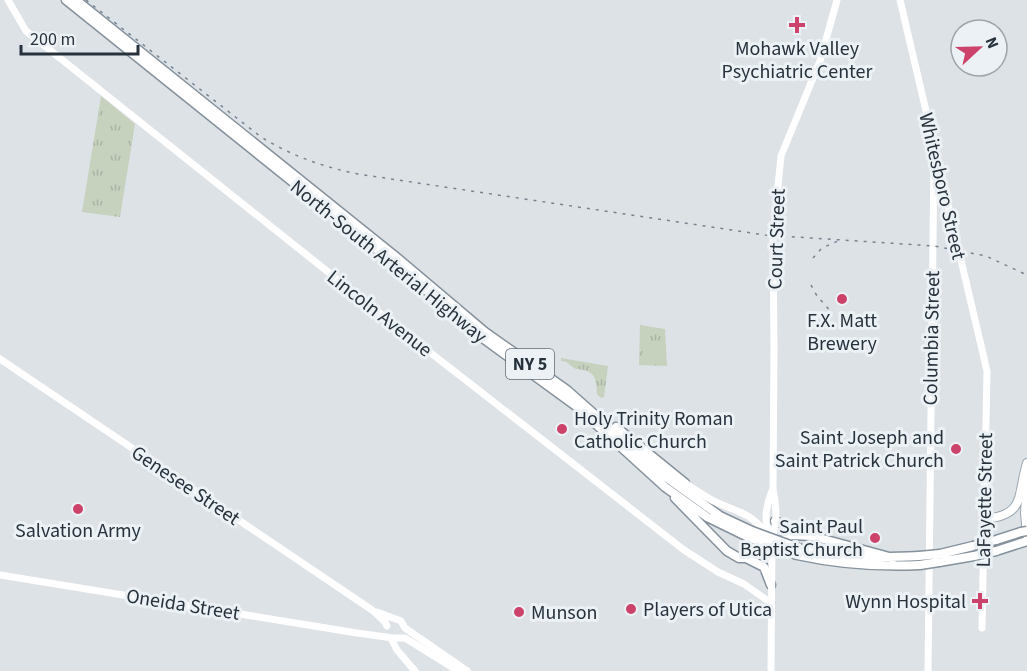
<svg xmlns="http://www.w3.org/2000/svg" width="1027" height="671" viewBox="0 0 1027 671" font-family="'Source Sans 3',sans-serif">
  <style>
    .park { fill: url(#park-tufts) }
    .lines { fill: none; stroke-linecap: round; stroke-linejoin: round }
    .primary-casing { stroke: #9da8b2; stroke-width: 10 }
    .highway-casing { stroke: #85929d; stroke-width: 11 }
    .secondary { stroke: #fff; stroke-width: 7 }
    .primary { stroke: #fff; stroke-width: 8 }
    .highway { stroke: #fff; stroke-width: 8 }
    .rail { stroke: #778490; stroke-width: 1.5; stroke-dasharray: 3 6; stroke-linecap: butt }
    .highway-bridge-casing { stroke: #85929d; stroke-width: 11; stroke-linecap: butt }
    .highway-bridge { stroke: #fff; stroke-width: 8 }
    .poi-dot { fill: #cc426a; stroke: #ecf1f5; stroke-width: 2 }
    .labels { text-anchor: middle; stroke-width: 6; stroke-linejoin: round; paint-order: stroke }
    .shield { fill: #ecf1f5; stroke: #626b74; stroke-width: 1.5 }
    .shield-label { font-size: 18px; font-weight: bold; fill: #27323d }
    .poi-label { font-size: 20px; fill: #27323d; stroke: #ecf1f5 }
    .street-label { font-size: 20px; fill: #27323d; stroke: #ecf1f5 }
  </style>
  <defs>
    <pattern id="park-tufts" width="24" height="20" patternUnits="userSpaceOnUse" patternTransform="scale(1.5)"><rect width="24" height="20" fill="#c6d1be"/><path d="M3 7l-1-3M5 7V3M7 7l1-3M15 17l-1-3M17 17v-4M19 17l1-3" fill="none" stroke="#aab4a4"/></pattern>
  </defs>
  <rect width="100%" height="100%" fill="#dde2e7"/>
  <path class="park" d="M101 96 135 124 120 217 82 212Z
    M640 325 665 329 667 366 639 365Z
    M561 358 608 366 604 397 601 398 597 394C596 383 597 373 584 370 579 369 577 370 574 368 568 364 568 361 561 361Z"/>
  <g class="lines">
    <g class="primary-casing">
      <path id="primary" d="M1027 482 1025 513 1027 535
        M983 519C1026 516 1017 496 1027 463"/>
    </g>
    <g class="highway-casing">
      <path id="highway" d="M66 0 405 272 473 331 576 406 665 487 707 517 750 538
        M76 0 395 256 485 332 567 390 663 475 720 516 752 531
        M616 427 685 483
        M675 498 727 551 739 558H748L763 554 772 545 792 535 812 536
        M775 521 812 536 893 558
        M996 540 1021 532
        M801 549C841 558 879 558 919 556
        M996 551 1027 541
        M940 554 973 546
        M797 555C838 564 878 567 920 565
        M748 559 764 567 771 585
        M939 562 974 556"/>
    </g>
    <path class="secondary" d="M8 0 26 31 382 315 684 550 718 572 744 584 771 603
      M900 0 987 371 982 628
      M0 359 372 610 385 622 387 626
      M685 483C696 490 706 498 718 503 741 513 754 514 768 537
      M769 532C763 521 767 502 772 491
      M0 575 357 633 393 638H405L458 671
      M377 612 401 621 405 628 467 671
      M391 638 397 650 415 671
      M771 671 772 537C778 523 776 504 773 489L774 348 773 236 781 156 820 61 837 0
      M928 671 934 155"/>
    <use href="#primary" class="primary"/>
    <use href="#highway" class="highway"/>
    <path class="rail" d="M86 0 261 137C292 156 323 167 358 174L765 235 934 246 986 256 1027 275
      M813 258 822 248 838 241
      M811 285 817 296 832 313"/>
    <g class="highway-bridge-casing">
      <path id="highway-bridge" d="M752 531 801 549
        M1021 532 1027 531
        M750 538 797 555
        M973 546 996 540
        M919 556 940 554
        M974 556 996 551
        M920 565 939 562"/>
    </g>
    <use href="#highway-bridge" class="highway-bridge"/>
  </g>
  <g class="poi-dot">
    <path d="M794 16h6v6h6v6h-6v6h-6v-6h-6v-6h6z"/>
    <circle cx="842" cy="299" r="6"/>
    <circle cx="562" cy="429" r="6"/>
    <circle cx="956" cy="449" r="6"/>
    <circle cx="78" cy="509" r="6"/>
    <circle cx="875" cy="538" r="6"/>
    <path d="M977 592h6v6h6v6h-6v6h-6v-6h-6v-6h6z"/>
    <circle cx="631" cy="609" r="6"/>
    <circle cx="519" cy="612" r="6"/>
  </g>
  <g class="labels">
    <rect class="shield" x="506" y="349" width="48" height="30" rx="4.5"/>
    <g class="shield-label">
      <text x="530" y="370">NY 5</text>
    </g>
    <g class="poi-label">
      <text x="797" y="55">Mohawk Valley<tspan x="797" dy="23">Psychiatric Center</tspan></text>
      <text x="842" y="327">F.X. Matt<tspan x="842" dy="23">Brewery</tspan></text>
      <text x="574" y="425" text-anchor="start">Holy Trinity Roman<tspan x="574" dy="23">Catholic Church</tspan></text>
      <text x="944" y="444" text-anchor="end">Saint Joseph and<tspan x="944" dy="23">Saint Patrick Church</tspan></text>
      <text x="863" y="533" text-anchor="end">Saint Paul<tspan x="863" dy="23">Baptist Church</tspan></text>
      <text x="78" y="537">Salvation Army</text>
      <text x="966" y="608" text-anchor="end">Wynn Hospital</text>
      <text x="643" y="616" text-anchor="start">Players of Utica</text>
      <text x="531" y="619" text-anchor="start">Munson</text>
    </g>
    <g class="street-label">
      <text transform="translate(943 186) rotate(77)" y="7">Whitesboro Street</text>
      <text transform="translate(776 239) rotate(-88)" y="7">Court Street</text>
      <text transform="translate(389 261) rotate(39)" y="7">North-South Arterial Highway</text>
      <text transform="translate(380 313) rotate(38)" y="7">Lincoln Avenue</text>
      <text transform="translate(931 338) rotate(-89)" y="7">Columbia Street</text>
      <text transform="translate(186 485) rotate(34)" y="7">Genesee Street</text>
      <text transform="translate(984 500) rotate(-89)" y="7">LaFayette Street</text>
      <text transform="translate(183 604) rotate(9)" y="7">Oneida Street</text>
    </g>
  </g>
  <g transform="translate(979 48) rotate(68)"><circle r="28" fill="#ecf1f5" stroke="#9da5ab" stroke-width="1.5"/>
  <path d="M0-4.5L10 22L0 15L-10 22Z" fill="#cc426a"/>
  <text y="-9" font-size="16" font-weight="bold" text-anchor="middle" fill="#27323d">N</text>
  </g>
  <path d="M21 45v9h117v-9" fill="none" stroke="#27323d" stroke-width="3"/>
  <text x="30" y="45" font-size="18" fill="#27323d" stroke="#ecf1f5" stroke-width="4.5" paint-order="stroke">200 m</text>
</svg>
